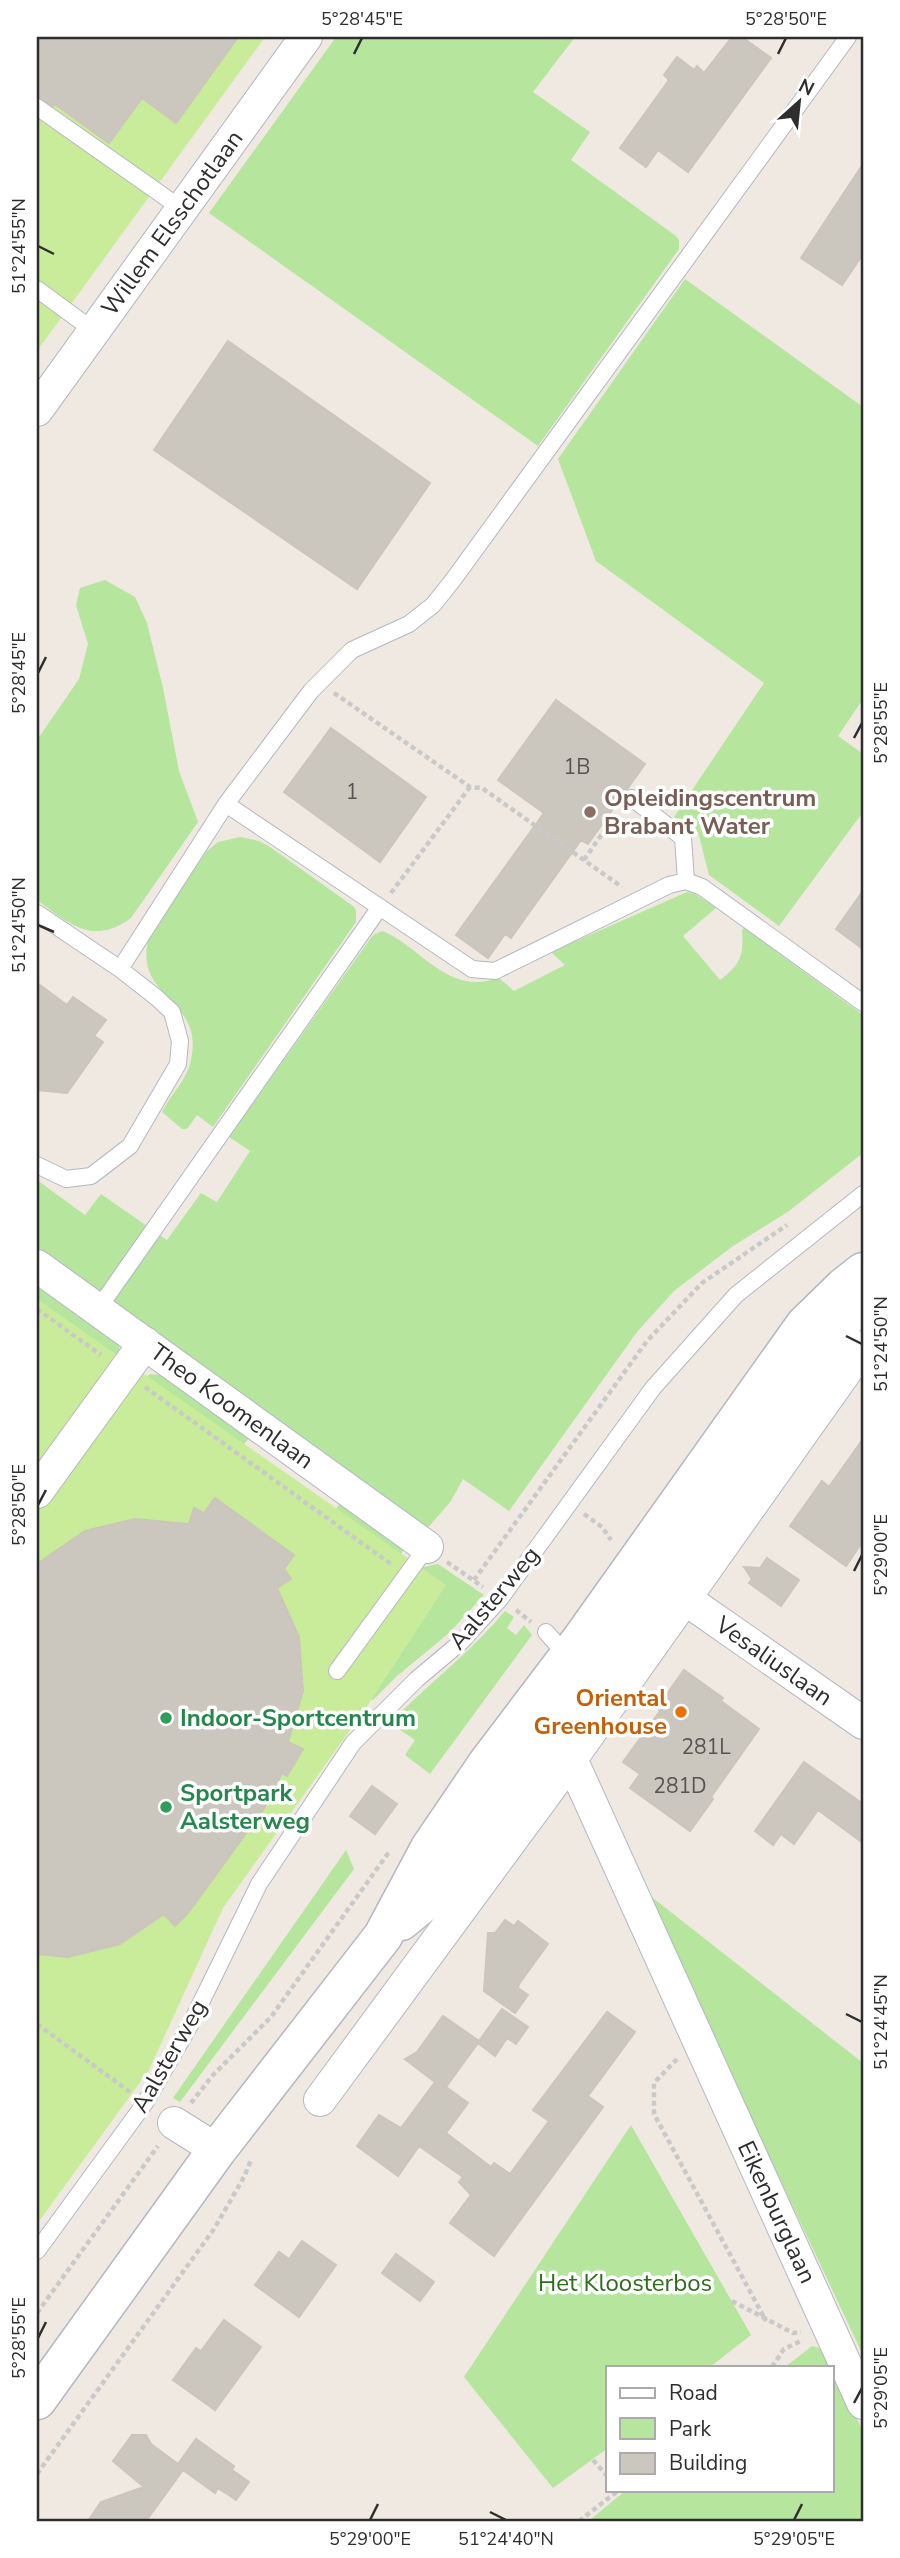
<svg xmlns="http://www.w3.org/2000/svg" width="900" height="2558" viewBox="0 0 900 2558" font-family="'Nunito Sans',sans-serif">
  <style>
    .green { fill: #b6e59e }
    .pitch { fill: #c9ec9a }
    .building { fill: #cbc7bf; stroke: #cbc5ba; stroke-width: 2 }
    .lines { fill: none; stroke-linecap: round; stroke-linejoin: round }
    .lane-casing { stroke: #b4b7c1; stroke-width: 18 }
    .street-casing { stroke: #b4b7c1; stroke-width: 34 }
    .secondary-casing { stroke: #b4b7c1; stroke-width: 41 }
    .path { stroke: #c9c9c9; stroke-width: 4.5; stroke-dasharray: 5 3.5; stroke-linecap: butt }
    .lane { stroke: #fff; stroke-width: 16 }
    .street { stroke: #fff; stroke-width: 32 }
    .secondary { stroke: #fff; stroke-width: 38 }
    .ticks { fill: none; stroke: #2e2e2e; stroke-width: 2.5 }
    .education-dot { fill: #8d6e63; stroke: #fff; stroke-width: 2.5 }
    .food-dot { fill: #e8710a; stroke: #fff; stroke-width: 2.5 }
    .leisure-dot { fill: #2e9e5b; stroke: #fff; stroke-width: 2.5 }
    .labels { text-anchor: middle; stroke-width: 7; stroke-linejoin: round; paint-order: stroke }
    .number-label { font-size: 21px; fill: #555452 }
    .street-label { font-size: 24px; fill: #2e2e2e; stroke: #fff }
    .education-label { font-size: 24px; font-weight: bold; fill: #785e54; stroke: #fff; text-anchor: start }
    .food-label { font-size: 24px; font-weight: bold; fill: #c56008; stroke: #fff; text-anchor: end }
    .leisure-label { font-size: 24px; font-weight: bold; fill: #27864d; stroke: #fff; text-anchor: start }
    .park-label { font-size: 24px; fill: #2c6e1b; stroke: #fff }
    .neatline { fill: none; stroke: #2e2e2e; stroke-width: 2.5 }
    .ticks-label { font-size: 18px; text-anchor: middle; fill: #2e2e2e }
  </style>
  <rect width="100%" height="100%" fill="#efe9e1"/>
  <path class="green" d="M336 37H575L533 92 590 132 571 160 676 236 679 240V249L538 446 209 213Z
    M685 279 863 407V699L838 736 863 754V812L779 926 709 875 698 832 674 817 764 683 596 561 558 459Z
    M105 580 135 597 147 623 163 688 179 771 198 822 131 918C93 946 69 924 37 900V740L79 679 88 644 76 605 80 588Z
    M240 837 259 841 270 847 353 906 356 910V922L213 1127 197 1115 187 1129H182L162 1112C171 1094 187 1080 191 1060 205 995 129 1000 150 933L207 851 218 842Z
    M687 892 695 894 716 908 683 936 720 980C741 964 744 955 742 930L744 928 863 1015V1153L789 1211 733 1246 674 1291 637 1332 509 1511 463 1479 451 1501 426 1530 37 1250V1180L85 1215 101 1194 167 1240 201 1193 217 1202 250 1151 229 1137 373 935 382 931C414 943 440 983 477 982 484 982 492 980 499 978L514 991 565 965 551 952Z
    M37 1282 115 1338 120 1349 116 1361 37 1304Z
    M150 1374 162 1375 250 1437 239 1450 141 1380Z
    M340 1503 405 1548 395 1562 331 1517Z
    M438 1564 484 1595 449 1633 397 1676 373 1700 365 1693 413 1579 424 1567Z
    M505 1611 514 1617 507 1628 516 1635 524 1625 532 1635 430 1774 405 1755 415 1740 390 1723C428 1684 471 1652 505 1611Z
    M346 1850 354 1869 180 2102 173 2098Z
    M644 1891 863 2063V2355Z
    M631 2125 751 2335 710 2367H608V2448L553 2488 464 2377Z
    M812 2346 826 2350 863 2432V2521H589L626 2490H832V2367H785Z"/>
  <path class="pitch" d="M37 37H265L37 351Z
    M37 1299 446 1585 368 1705 223 1908 149 2070 37 2224Z"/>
  <path class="building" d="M37 37H238L176 123 142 98 109 143 55 104 53 106 37 97Z
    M732 37H742L771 58 688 172 658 150 646 167 620 148 669 80 664 75 677 57 694 70 697 66 704 73Z
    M863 164V254L842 285 801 258Z
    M228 341 430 483 357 589 154 450Z
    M556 700 645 764 588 844 581 840 511 938 505 934 488 958 456 935 544 813 498 780Z
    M331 728 426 797 380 862 284 792Z
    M863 891V949L836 929Z
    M37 983 67 1005 73 997 106 1020 94 1036 103 1042 67 1093 37 1090Z
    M863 1439V1541L846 1566 790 1526 822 1481 829 1487Z
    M215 1498 294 1555 284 1569 291 1579 277 1588 299 1637 303 1691 288 1742 303 1749 287 1776 282 1773 265 1807 188 1913 175 1926 164 1914 120 1944 68 1957 37 1954V1564L85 1531 135 1519 189 1524 194 1508 204 1513Z
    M767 1558 799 1580 781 1606 749 1583 752 1579 744 1567 760 1568Z
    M684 1670 723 1698 721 1701 759 1729 711 1797 713 1799 690 1831 630 1788 640 1774 623 1762 660 1711 657 1708Z
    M804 1762 863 1804V1843L818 1810 794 1844 781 1834 773 1845 755 1831Z
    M372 1786 397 1804 375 1834 350 1816Z
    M505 1920 514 1926 518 1921 548 1944 519 1984 518 1988 528 1995 515 2013 484 1991 488 1933H495Z
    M502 2009 528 2027 516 2044 507 2038 495 2056 478 2043 446 2087 468 2103 446 2133 491 2167 494 2163 510 2174 549 2121 533 2110 607 2012 635 2032 588 2096 603 2107 494 2256 450 2223 471 2195 459 2182 463 2177 419 2146 398 2176 357 2146 379 2115 401 2128 435 2082 405 2059 417 2052 443 2016 479 2041Z
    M302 2241 336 2265 299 2317 255 2285 279 2252 289 2259Z
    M396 2254 434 2282 420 2301 382 2273Z
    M224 2320 261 2347 215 2410 173 2380 196 2348 201 2351Z
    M132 2435H146L151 2444 178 2464 196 2439 234 2466 232 2470 249 2482 236 2500 218 2488 215 2493 183 2470 146 2521H88L101 2502 144 2487 113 2461Z"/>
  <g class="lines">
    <g class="lane-casing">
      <path id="lane" d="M37 107 182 209
        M37 289 94 331
        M632 798 683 838 686 881
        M226 804 472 969 495 971 669 885 686 881 702 887 863 1003
        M37 913 120 969 157 998 172 1012 180 1041 178 1064 130 1146 91 1176 66 1179 37 1165
        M120 969 226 804 311 691 352 650 409 624 433 605 453 580 848 37
        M98 1309 380 907
        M546 1632 568 1657
        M337 1671 427 1547
        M37 2251 145 2103 189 2027 259 1884 353 1743 417 1679 461 1642 500 1599 653 1388 736 1295 863 1194"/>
    </g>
    <g class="street-casing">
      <path id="street" d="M37 410 306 37
        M37 1266 427 1547
        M37 1492 145 1343
        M684 1598 863 1723
        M560 1748 571 1759 863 2403
        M320 2100 571 1759 863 1347
        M174 2123 217 2150"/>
    </g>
    <g class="secondary-casing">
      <path id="secondary" d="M401 1921 434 1894 461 1863 551 1739 863 1293
        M37 2400 217 2150 383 1936 430 1848 487 1764 581 1640 805 1325 844 1287 863 1272"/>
    </g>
    <path class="path" d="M334 693 470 787 482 788 622 887
      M584 860 617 812
      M391 893 470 787
      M37 1309 101 1355
      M145 1387 391 1564
      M584 1514 602 1527 611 1540
      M447 1562 483 1587
      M474 1580 647 1341 702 1283 787 1225
      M516 1610 531 1622
      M37 2024 130 2092
      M677 2059 654 2083V2114L766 2321
      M191 2103 213 2075 271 2017 389 1852
      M732 2301 793 2333 801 2332
      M37 2313 158 2146
      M772 2367 784 2349 803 2340
      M593 2460 608 2477
      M37 2474 214 2229 244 2177 251 2160
      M579 2521 619 2490"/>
    <use href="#lane" class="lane"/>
    <use href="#street" class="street"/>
    <use href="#secondary" class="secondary"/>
  </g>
  <path class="ticks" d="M354 54 362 38M778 54 786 38M38 246 54 254M38 673 46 657M854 738 862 723M38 925 54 932M846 1336 862 1344M38 1505 46 1490M854 1571 862 1555M846 2014 862 2022M38 2338 46 2322M854 2403 862 2388M490 2512 506 2520M370 2520 378 2504M794 2520 802 2504"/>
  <circle class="education-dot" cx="590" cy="812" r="7"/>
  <circle class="food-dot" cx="681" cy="1712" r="7"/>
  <g class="leisure-dot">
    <circle cx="166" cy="1718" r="7"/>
    <circle cx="166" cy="1807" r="7"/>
  </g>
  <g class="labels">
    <g class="number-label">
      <text x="577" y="774">1B</text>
      <text x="352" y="799">1</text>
      <text x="706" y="1754">281L</text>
      <text x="680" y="1793">281D</text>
    </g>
    <g class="street-label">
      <text transform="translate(172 223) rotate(-54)" y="8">Willem Elsschotlaan</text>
      <text transform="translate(232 1406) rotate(36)" y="8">Theo Koomenlaan</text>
      <text transform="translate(494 1598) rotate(-50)" y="8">Aalsterweg</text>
      <text transform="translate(774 1661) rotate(35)" y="8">Vesaliuslaan</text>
      <text transform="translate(169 2056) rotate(-60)" y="8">Aalsterweg</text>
      <text transform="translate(777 2212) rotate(65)" y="8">Eikenburglaan</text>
    </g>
    <g class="education-label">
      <text x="604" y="806">Opleidingscentrum<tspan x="604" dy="28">Brabant Water</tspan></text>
    </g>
    <g class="food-label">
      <text x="667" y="1706">Oriental<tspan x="667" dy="28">Greenhouse</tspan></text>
    </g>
    <g class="leisure-label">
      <text x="180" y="1726">Indoor-Sportcentrum</text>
      <text x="180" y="1801">Sportpark<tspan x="180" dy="28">Aalsterweg</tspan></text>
    </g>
    <g class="park-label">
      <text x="625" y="2291">Het Kloosterbos</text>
    </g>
  </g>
  <rect width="900" height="2558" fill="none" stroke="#ffffff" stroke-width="77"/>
  <rect x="606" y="2366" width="228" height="126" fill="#ffffff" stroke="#ababab" stroke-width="2"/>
  <rect x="620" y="2388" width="35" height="10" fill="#ffffff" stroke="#ababab" stroke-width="2"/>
  <text x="669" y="2400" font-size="21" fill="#2e2e2e">Road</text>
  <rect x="620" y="2418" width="35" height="21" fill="#b6e59e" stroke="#ababab" stroke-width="2"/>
  <text x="669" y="2436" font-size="21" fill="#2e2e2e">Park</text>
  <rect x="620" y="2453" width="35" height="21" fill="#cbc7bf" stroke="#ababab" stroke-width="2"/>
  <text x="669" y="2470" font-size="21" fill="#2e2e2e">Building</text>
  <g transform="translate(799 102) rotate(27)" stroke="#ffffff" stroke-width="5" paint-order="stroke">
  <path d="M0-5L12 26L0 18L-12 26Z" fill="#2e2e2e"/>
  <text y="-10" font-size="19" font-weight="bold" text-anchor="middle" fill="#2e2e2e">N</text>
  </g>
  <rect x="38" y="38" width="824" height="2482" class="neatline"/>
  <g class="ticks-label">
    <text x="362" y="25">5°28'45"E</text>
    <text x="786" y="25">5°28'50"E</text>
    <text transform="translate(19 246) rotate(-90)" y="6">51°24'55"N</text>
    <text transform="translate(19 673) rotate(-90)" y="6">5°28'45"E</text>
    <text transform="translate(881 723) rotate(-90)" y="6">5°28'55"E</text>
    <text transform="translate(19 925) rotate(-90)" y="6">51°24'50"N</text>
    <text transform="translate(881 1344) rotate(-90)" y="6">51°24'50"N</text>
    <text transform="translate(19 1505) rotate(-90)" y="6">5°28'50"E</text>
    <text transform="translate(881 1555) rotate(-90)" y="6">5°29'00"E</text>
    <text transform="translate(881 2022) rotate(-90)" y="6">51°24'45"N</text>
    <text transform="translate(19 2338) rotate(-90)" y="6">5°28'55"E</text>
    <text transform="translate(881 2388) rotate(-90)" y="6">5°29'05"E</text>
    <text x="370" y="2545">5°29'00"E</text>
    <text x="506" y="2545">51°24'40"N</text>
    <text x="794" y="2545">5°29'05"E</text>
  </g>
</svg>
